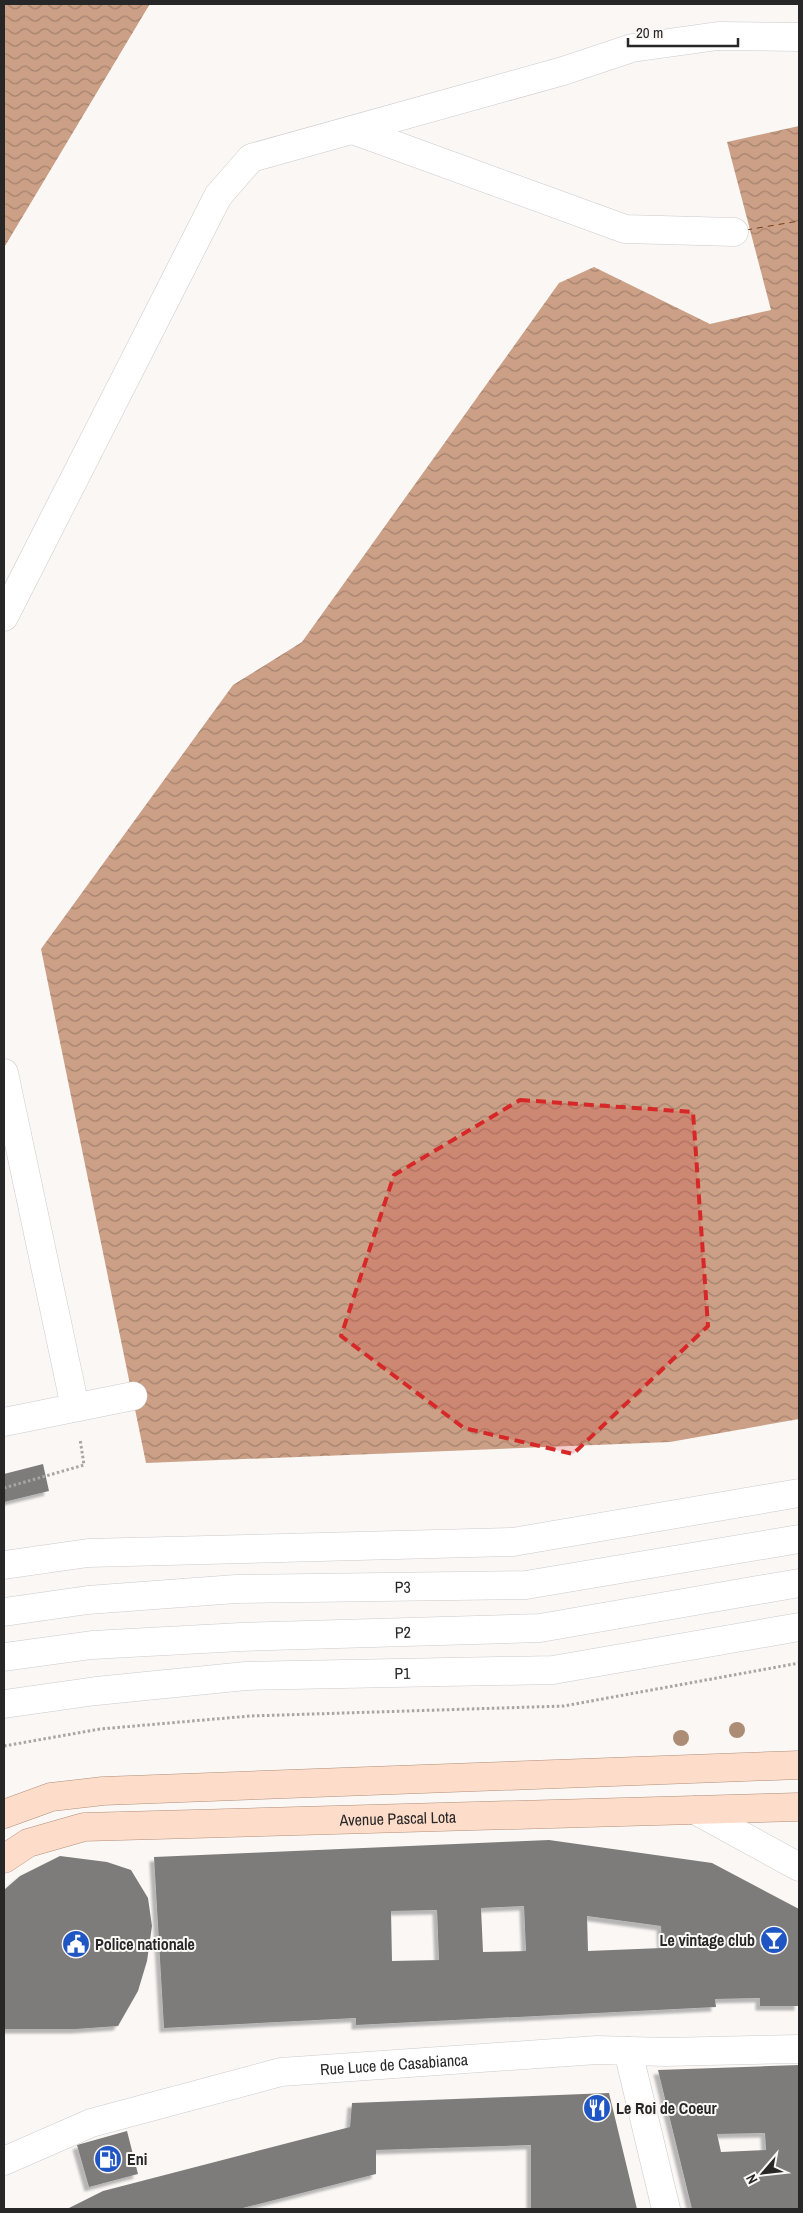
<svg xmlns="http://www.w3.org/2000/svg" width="803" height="2213" viewBox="0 0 803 2213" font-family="'Archivo Narrow',sans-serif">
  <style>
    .water { fill: url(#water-waves) }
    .pier { fill: #faf7f5 }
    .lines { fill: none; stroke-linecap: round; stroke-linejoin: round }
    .ferry { stroke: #763e17; stroke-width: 1; stroke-dasharray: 6 5; stroke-linecap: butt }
    .building { fill: #7e7c7a; fill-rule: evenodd; filter: url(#shadow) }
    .minor-casing { stroke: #cdcac9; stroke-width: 29 }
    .major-casing { stroke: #b18e79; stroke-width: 29 }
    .path { stroke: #a8a5a4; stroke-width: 3; stroke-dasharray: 2.5 2.5; stroke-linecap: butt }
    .minor { stroke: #fff; stroke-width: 28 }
    .major { stroke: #fddcc9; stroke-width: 28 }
    .tree { fill: #ac8c75 }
    .marked { fill: #d62828; fill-opacity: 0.2; stroke: #d62828; stroke-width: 4; stroke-dasharray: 10 6; stroke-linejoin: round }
    .labels { text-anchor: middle; stroke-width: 4; stroke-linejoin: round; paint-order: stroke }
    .street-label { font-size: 16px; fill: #282727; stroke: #faf7f5 }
    .poi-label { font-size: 16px; font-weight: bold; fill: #282727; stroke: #faf7f5; text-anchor: start }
  </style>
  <defs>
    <pattern id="water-waves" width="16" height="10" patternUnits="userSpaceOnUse" patternTransform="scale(1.25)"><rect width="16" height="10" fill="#cba086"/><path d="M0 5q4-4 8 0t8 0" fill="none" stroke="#a5826e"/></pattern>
    <filter id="shadow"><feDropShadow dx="-4.5" dy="4.5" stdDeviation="1" flood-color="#0004"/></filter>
  </defs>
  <rect width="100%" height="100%" fill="#faf7f5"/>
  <path class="water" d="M4 4H150L4 248Z
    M799 126V1419L670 1442 146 1463 41 949 233 685 302 642 559 283 594 267 710 324 771 310 727 142Z"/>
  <path class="pier" d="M150 4H153L4 250V248Z"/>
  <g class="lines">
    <path class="ferry" d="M746 230 799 221"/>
  </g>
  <path class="building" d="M43 1464 49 1491 4 1502V1474Z
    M549 1840 712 1863 799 1909V2006H760V1998L715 1999 716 2007 356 2025V2018L164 2028 154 1857ZM524 1906 526 1951 483 1952 481 1908ZM437 1910 439 1960 392 1961 391 1911ZM587 1916 661 1926 662 1948 588 1951Z
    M60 1856 107 1862 131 1870 148 1898 152 1926 147 1961 138 1991 118 2026 76 2029H4V1890L20 1876Z
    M799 2065V2209H692L658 2070ZM765 2133 766 2150 721 2152 717 2134Z
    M609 2093 637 2209H531V2145L376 2150V2174L239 2209H67L103 2191 350 2127 352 2103Z
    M127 2131 138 2174 89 2187 77 2145Z"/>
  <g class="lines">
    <g class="minor-casing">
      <g id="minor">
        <path d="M353 130 625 229 734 232"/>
        <path d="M4 617 218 196 251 158 563 71 632 48 718 36 799 37"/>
        <path d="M4 1073 75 1407"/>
        <path d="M4 1422 133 1396"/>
        <path d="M4 1565 88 1553 513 1542 799 1493"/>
        <path id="s1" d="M4 1612 88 1600 236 1589 526 1585 799 1539"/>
        <path id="s2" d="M4 1657 92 1645 241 1637 540 1628 799 1583"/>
        <path id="s3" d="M4 1704 96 1691 246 1676 553 1670 799 1627"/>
        <path d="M695 1810 799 1867"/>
        <path d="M628 2051 666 2209"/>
        <path id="s4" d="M4 2161 91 2123 281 2072 597 2050 665 2052 799 2049"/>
      </g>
    </g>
    <g class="major-casing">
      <g id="major">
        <path d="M4 1814 51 1797 103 1791 799 1765"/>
        <path id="s5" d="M4 1859 28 1843 84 1827 799 1807"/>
      </g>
    </g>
    <path class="path" d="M4 1488 84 1465 80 1439
      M4 1746 100 1729 250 1716 564 1706 799 1663"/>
    <use href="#minor" class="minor"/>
    <use href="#major" class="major"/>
  </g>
  <g class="tree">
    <circle cx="737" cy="1730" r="8"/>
    <circle cx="681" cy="1738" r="8"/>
  </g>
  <path class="marked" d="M520 1100 693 1112 708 1326 573 1454 464 1428 341 1336 394 1175Z"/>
  <defs>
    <g id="bar-disc" transform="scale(1.4375)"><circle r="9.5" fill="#2056c3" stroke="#faf7f5"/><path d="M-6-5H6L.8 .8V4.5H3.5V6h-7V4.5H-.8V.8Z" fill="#fff"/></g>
    <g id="civic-disc" transform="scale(1.4375)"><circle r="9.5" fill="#2056c3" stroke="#faf7f5"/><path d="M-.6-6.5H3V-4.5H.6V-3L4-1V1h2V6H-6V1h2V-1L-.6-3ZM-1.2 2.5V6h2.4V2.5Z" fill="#fff"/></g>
    <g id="restaurant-disc" transform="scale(1.4375)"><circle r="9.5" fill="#2056c3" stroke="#faf7f5"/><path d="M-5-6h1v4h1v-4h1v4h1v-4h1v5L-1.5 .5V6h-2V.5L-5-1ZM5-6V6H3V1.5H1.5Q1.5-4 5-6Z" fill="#fff"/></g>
    <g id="fuel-disc" transform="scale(1.4375)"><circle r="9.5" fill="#2056c3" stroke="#faf7f5"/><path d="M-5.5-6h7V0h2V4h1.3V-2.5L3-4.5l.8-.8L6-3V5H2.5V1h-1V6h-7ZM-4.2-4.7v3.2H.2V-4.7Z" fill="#fff"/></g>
  </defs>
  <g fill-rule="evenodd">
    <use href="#bar-disc" x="774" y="1940"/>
    <use href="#civic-disc" x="76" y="1944"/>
    <use href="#restaurant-disc" x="597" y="2108"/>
    <use href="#fuel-disc" x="108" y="2159"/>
  </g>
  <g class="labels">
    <g class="street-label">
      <text dy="6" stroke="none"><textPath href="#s1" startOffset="400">P3</textPath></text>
      <text dy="6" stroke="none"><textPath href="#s2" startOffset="400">P2</textPath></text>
      <text dy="6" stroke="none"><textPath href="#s3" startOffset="400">P1</textPath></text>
      <text dy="6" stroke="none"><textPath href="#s5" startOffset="401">Avenue Pascal Lota</textPath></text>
      <text dy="6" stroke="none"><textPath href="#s4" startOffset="405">Rue Luce de Casabianca</textPath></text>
    </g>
    <g class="poi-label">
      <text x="755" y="1946" text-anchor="end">Le vintage club</text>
      <text x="95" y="1950">Police nationale</text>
      <text x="616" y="2114">Le Roi de Coeur</text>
      <text x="127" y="2165">Eni</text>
    </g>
  </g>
  <rect width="803" height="2213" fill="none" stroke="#282727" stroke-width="10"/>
  <g transform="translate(763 2173) rotate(242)" stroke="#faf7f5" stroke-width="4" paint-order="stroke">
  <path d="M0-4L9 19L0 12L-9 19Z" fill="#282727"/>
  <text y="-8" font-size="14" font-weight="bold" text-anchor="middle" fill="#282727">N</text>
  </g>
  <path d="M628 38v8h110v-8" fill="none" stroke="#282727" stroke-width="2.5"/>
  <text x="636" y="38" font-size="15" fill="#282727" stroke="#faf7f5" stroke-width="4" paint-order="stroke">20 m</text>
</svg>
